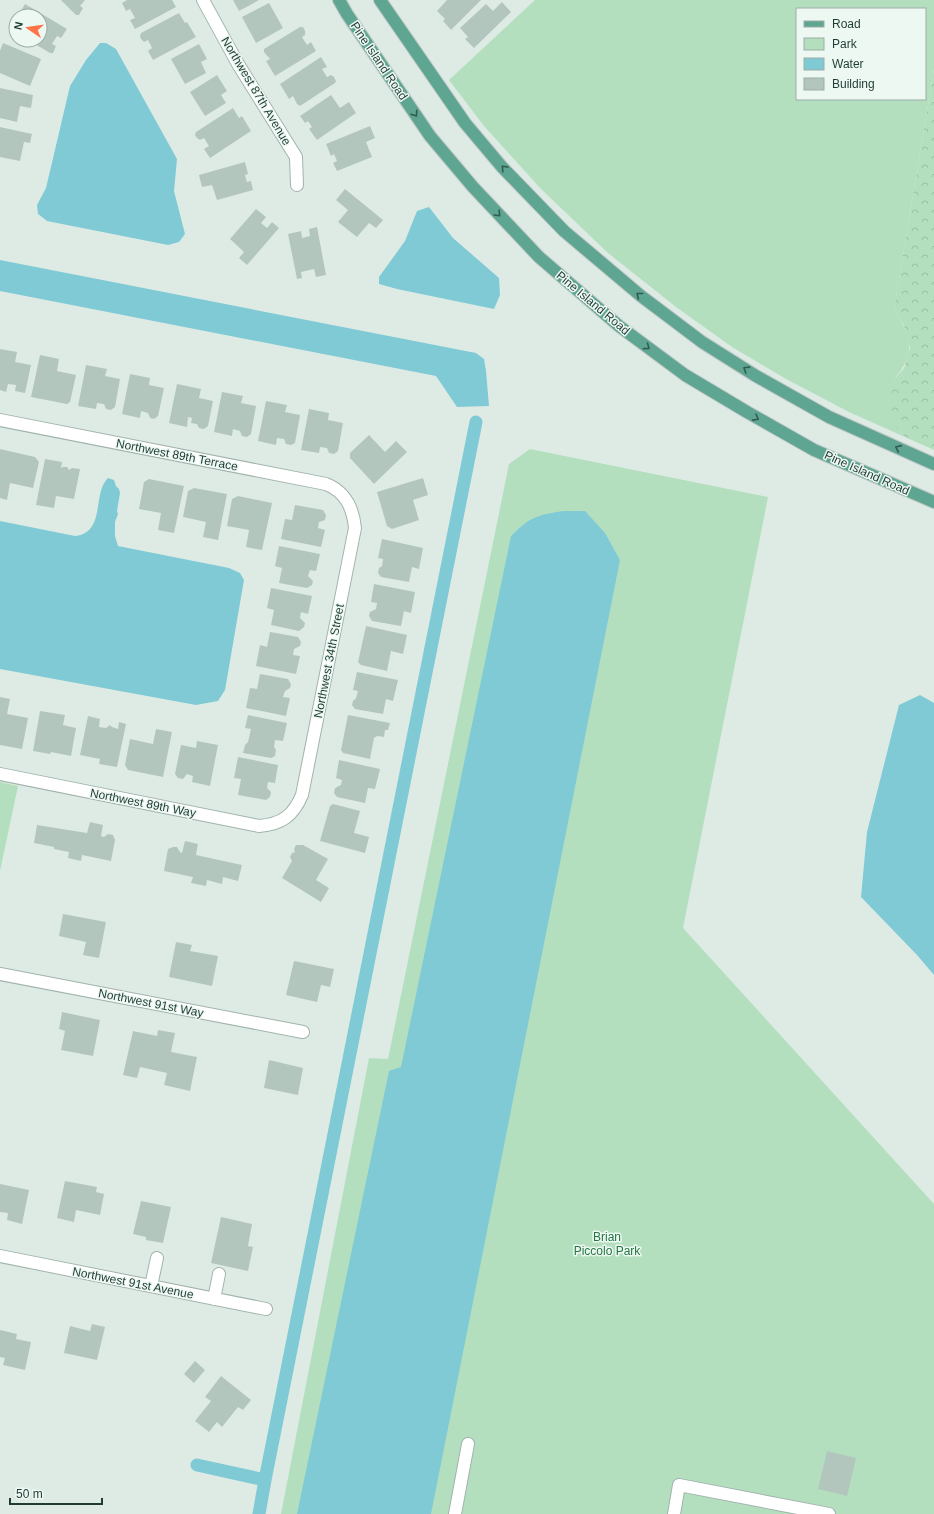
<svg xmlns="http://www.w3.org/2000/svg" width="934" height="1514" viewBox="0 0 934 1514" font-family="Arial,sans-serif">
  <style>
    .green { fill: #b4dfbf; fill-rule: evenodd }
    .forest { fill: url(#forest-crowns) }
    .water { fill: #80cad6 }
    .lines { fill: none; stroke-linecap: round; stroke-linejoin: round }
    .canal { stroke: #80cad6; stroke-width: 13 }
    .building { fill: #b3c6be }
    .minor-casing { stroke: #a1b3ac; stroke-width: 14 }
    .major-casing { stroke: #c0c8c6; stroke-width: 14 }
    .minor { stroke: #fff; stroke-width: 12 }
    .major { stroke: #5ea592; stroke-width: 12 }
    .oneway { stroke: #315c50 }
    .labels { text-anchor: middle; stroke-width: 3; stroke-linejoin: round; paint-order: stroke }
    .street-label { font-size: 12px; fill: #1e3c34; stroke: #eef8f3 }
    .park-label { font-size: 12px; fill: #247643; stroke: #eef8f3 }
  </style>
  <defs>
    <pattern id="forest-crowns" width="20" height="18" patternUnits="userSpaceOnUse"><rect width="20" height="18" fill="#b4dfbf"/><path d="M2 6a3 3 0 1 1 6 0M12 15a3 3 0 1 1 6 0" fill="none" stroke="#9ac0a5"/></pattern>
  </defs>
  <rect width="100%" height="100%" fill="#deebe5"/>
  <path class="green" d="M535 0H934V69L894 309C911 338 917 351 894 380L899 431 905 437 849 412 786 379 732 347 676 307 608 253 540 188 484 126 449 80ZM797 9H925V99H797Z
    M530 449 768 497 683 928 934 1204V1514H281L369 1058 388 1059 509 464Z
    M0 782 18 786 0 871Z"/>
  <path class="forest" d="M934 69V450L905 437 899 431 892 416 891 399 894 380 904 368 910 348 904 326 894 309Z"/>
  <path class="water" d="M100 43H106L116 49 177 159 174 191 185 234 179 242 168 245 47 221 38 214 37 205 46 188 70 86 86 60Z
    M429 207 453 238 499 278 500 295 494 309 397 289 379 284V277L405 241 417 211Z
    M0 260 476 353 484 359 486 371 489 406 457 407 436 376 0 291Z
    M108 478 114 480 116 486 119 489 120 493 117 511 118 514 115 522V536L118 546 229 568 240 573 244 580 225 690 218 701 196 705 0 669V521L75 536C106 533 92 493 108 478Z
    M563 511H585L605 533 620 560 431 1514H297L389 1071 401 1067 511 536C530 517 537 515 563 511Z
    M920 695 934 703V975L917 955 861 897 867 832 899 705Z"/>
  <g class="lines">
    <path class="canal" d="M197 1465 265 1480 476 422
      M259 1514 265 1480"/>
  </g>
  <path class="building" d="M61 0H85L80 6 83 8 79 15H76Z
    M127 0H172L176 7 135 29 130 20 135 18 130 9 126 11 122 3Z
    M233 0H259L239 11Z
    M447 0H481L451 30 443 21 445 19 437 11Z
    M502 2 511 12 474 48 465 39 468 37 460 28 486 4 493 11Z
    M269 3 283 28 256 43 242 17Z
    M25 4 67 29 61 38 57 36 52 44 56 46 53 53H50L28 40H40V16H18Z
    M179 13 185 23 187 22 196 37 153 60 148 51 152 48 148 40 144 42 141 39 140 36 141 33Z
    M300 27H303L305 31V35L302 37 307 45 311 42 316 51 275 76 266 61 270 59 264 52V49Z
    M3 43 41 59 30 86 0 73V51Z
    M199 44 207 59 201 62 206 73 185 84 171 59Z
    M321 57 327 67 322 69 327 77 331 75 334 77 336 81 335 83 300 106 297 104 293 96 289 99 280 84Z
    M217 75 227 91 221 95 226 103 205 116 190 92Z
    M0 88 33 95 31 108 20 106 17 122 0 118Z
    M331 95 340 108 349 102 356 113 317 140 309 129 312 127 308 121 305 123 300 116Z
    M233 108 239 118 242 116 251 131 210 158 204 149 209 146 204 138 200 140 197 138 195 135 196 132Z
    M370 126 375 138 366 142 372 157 337 171 333 163 337 161 334 154 331 156 326 144Z
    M0 127 32 134 30 143 24 142 20 161 0 157Z
    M245 162 248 174 245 175 247 182 251 181 253 190 217 200 212 185 202 187 199 175Z
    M345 189 383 220 376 228 369 223 357 237 338 222 348 210 336 200Z
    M256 209 266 217 261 223 267 228 272 222 279 228 247 265 239 258 244 252 230 239Z
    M317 227 326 275 316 277 314 269 301 272 302 278 297 279 288 234 301 231 302 238 310 236 309 229Z
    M0 349 17 352 15 362 31 365 25 393 15 391 16 385 8 384 6 392 0 390Z
    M40 355 59 359 57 371 76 375 70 402 67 404 31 397Z
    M86 365 107 369 105 376 120 379 115 407 111 410 106 409 104 404 97 403 96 409 78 406Z
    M130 374 150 378 149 385 164 388 158 416 154 419 150 418 148 413 141 411 140 418 122 414Z
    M177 384 201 389 199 398 213 401 208 426 204 429 199 428 197 424 191 423 192 418 188 417 187 427 169 423Z
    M222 392 243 396 241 403 256 406 251 434 247 437 242 436 240 431 233 429 232 436 214 432Z
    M266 401 287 405 285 412 300 415 295 443 291 445 286 444 284 439 277 438 276 445 258 441Z
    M309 409 329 413 328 420 343 423 338 451 334 454 329 453 327 448 320 447 319 453 301 450Z
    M369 435 385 452 396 441 407 452 374 484 350 458V453Z
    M0 449 35 457 39 462 33 488 10 483 7 500 0 498Z
    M45 459 62 462 61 468 63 467H67L69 470 72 468 80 469 74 499 56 496 54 508 36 505Z
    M423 478 428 495 413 500 419 520 392 529 387 526 377 492Z
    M149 479 184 486 174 533 158 530 161 513 139 509 144 482Z
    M194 488 227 494 218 540 203 537 206 522 183 517 188 491Z
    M238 496 272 503 262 550 246 547 249 530 227 526 232 499Z
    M295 505 323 510 326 515 325 520 319 522 318 528 325 530 321 547 281 539 285 519 292 520Z
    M382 539 423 548 419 569 412 567 409 582 381 577 378 573 379 568 382 566 383 559 378 558Z
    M279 546 320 554 316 571 310 570 308 576 313 581 312 585 307 588 279 583 282 568 275 566Z
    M374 584 415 592 411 613 404 611 401 626 372 621 369 616 370 612 376 609 377 603 371 602Z
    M271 588 312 596 308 614 301 612 300 618 305 623 304 627 299 631 271 625 274 610 267 608Z
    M366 626 407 635 403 654 391 651 387 671 361 665 358 662Z
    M270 632 298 637 301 642 300 646 294 649 293 655 300 656 296 674 256 666 260 645 267 647Z
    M357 672 398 680 393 701 386 699 383 714 355 709 352 705 353 701 356 698 358 691 353 690Z
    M260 674 288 679 291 684 290 688 285 691 283 697 290 698 286 716 246 708 250 688 257 689Z
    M0 697 10 699 7 714 28 718 22 749 0 745Z
    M40 711 65 715 63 725 76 728 71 756 51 752 50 754 33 751Z
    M248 715 287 723 283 741 275 740 274 747 276 750 275 756 271 758 243 753 245 745 248 742 251 729 245 728Z
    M348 715 390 723 388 730H385L384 737 377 736 374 738 370 759 343 753 341 750Z
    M88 716 100 719 99 727 106 728 110 725 112 727 118 729 119 722 126 724 117 767 99 764 100 759 80 755Z
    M156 729 172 732 163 777 128 770 125 765 130 739 153 744Z
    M197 741 218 745 210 786 192 782 193 776 187 774 183 779 178 778 175 774 181 745 196 748Z
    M238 757 278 765 275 783 268 782 267 788 271 792 270 797 266 800 238 795 241 779 234 778Z
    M339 760 380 769 375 789 368 788 365 803 337 797 334 793 335 788 341 785 342 780 336 778Z
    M333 804 360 811 354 833 369 837 365 853 320 841 330 806Z
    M90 822 103 825 101 836 104 837 108 834 113 835 115 840 111 861 82 855 81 861 68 858 69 852 54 849V847L34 843 37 825 87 833Z
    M185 841 198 844 196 855 242 865 238 881 223 877 222 884 207 880 206 886 191 883 193 877 164 871 168 849 173 847H177L180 852 182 853Z
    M296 845H303L328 859 316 880 329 888 321 902 282 878 292 861 290 857 292 853 295 852 294 849Z
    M63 914 106 922 99 958 83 955 86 942 59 936Z
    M176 942 192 945 190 951 218 956 212 986 169 977Z
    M294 961 334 969 330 987 321 985 317 1002 286 995Z
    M62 1012 100 1020 93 1056 61 1050 65 1031 59 1029Z
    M158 1030 175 1033 171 1052 197 1057 190 1091 164 1085 167 1073 140 1067 137 1078 123 1075 133 1031 157 1036Z
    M269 1060 303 1068 298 1095 264 1088Z
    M65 1181 97 1187 96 1192 104 1194 100 1215 76 1210 74 1222 57 1218Z
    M0 1184 29 1190 22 1224 7 1220 8 1213 0 1212Z
    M141 1201 171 1207 163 1243 146 1240V1237L133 1234Z
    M221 1217 252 1224 248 1246 253 1247 248 1271 211 1263Z
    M92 1324 105 1327 97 1360 64 1353 70 1326 90 1331Z
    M0 1330 17 1334 16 1339 31 1342 25 1370 3 1365 5 1358 0 1357Z
    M195 1361 205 1370 194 1383 184 1374Z
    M221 1376 251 1400 243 1410 238 1407 222 1427 217 1422 209 1432 195 1421 211 1401 205 1397Z
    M827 1451 856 1458 847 1496 818 1489Z"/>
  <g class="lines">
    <g class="minor-casing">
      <path id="minor" d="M203 0 238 64 296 157 297 185
        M0 420 326 484C346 492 353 508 355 528L302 795C293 816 282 824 259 826L0 774
        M0 974 303 1032
        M0 1256 266 1309
        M151 1286 157 1258
        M214 1299 219 1274
        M455 1514 468 1444
        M674 1514 679 1485 829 1514"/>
    </g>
    <g class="major-casing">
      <path id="major" d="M339 0 347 14 430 136 473 187 539 257 619 326 685 375 747 412 814 450 934 502
        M380 0 465 123 502 167 564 231 641 296 702 342 756 376 829 417 934 464"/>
    </g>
    <use href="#minor" class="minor"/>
    <use href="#major" class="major"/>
  </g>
  <defs><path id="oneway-chevron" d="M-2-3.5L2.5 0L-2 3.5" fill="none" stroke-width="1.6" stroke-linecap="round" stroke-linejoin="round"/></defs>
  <g class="oneway">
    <use href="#oneway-chevron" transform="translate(415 114) rotate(56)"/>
    <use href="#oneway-chevron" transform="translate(504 168) rotate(-133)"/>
    <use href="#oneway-chevron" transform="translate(498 214) rotate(46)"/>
    <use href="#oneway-chevron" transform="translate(639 295) rotate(-141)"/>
    <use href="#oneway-chevron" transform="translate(647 347) rotate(36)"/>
    <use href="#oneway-chevron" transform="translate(746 369) rotate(-148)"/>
    <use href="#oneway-chevron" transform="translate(756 418) rotate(29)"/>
    <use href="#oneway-chevron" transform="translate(898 448) rotate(-156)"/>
  </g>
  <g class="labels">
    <g class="street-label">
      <text transform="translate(379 61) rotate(56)" y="4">Pine Island Road</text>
      <text transform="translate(256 91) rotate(59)" y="4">Northwest 87th Avenue</text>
      <text transform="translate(593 303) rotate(40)" y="4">Pine Island Road</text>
      <text transform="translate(177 455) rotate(11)" y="4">Northwest 89th Terrace</text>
      <text transform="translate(867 473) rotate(24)" y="4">Pine Island Road</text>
      <text transform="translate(329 661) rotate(-79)" y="4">Northwest 34th Street</text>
      <text transform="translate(143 803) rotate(11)" y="4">Northwest 89th Way</text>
      <text transform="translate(151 1003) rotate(11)" y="4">Northwest 91st Way</text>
      <text transform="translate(133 1283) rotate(11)" y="4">Northwest 91st Avenue</text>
    </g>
    <g class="park-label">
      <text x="607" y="1241">Brian<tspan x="607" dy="14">Piccolo Park</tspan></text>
    </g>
  </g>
  <rect x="796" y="8" width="130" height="92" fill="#eef8f3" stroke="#9bada7"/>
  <rect x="804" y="21" width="20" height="6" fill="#5ea592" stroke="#9bada7"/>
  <text x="832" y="28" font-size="12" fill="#1e3c34">Road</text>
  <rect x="804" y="38" width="20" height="12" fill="#b4dfbf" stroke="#9bada7"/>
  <text x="832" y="48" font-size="12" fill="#1e3c34">Park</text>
  <rect x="804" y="58" width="20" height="12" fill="#80cad6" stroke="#9bada7"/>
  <text x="832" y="68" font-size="12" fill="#1e3c34">Water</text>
  <rect x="804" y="78" width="20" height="12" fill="#b3c6be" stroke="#9bada7"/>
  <text x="832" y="88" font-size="12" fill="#1e3c34">Building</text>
  <g transform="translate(28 28) rotate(283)"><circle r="19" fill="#eef8f3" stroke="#9bada7"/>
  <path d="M0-3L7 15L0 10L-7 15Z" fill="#ff7348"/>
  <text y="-6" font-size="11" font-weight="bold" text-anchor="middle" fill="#1e3c34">N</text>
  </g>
  <path d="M10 1498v6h92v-6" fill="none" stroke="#1e3c34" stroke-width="2"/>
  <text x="16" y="1498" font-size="12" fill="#1e3c34" stroke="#eef8f3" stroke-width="3" paint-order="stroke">50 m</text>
</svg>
